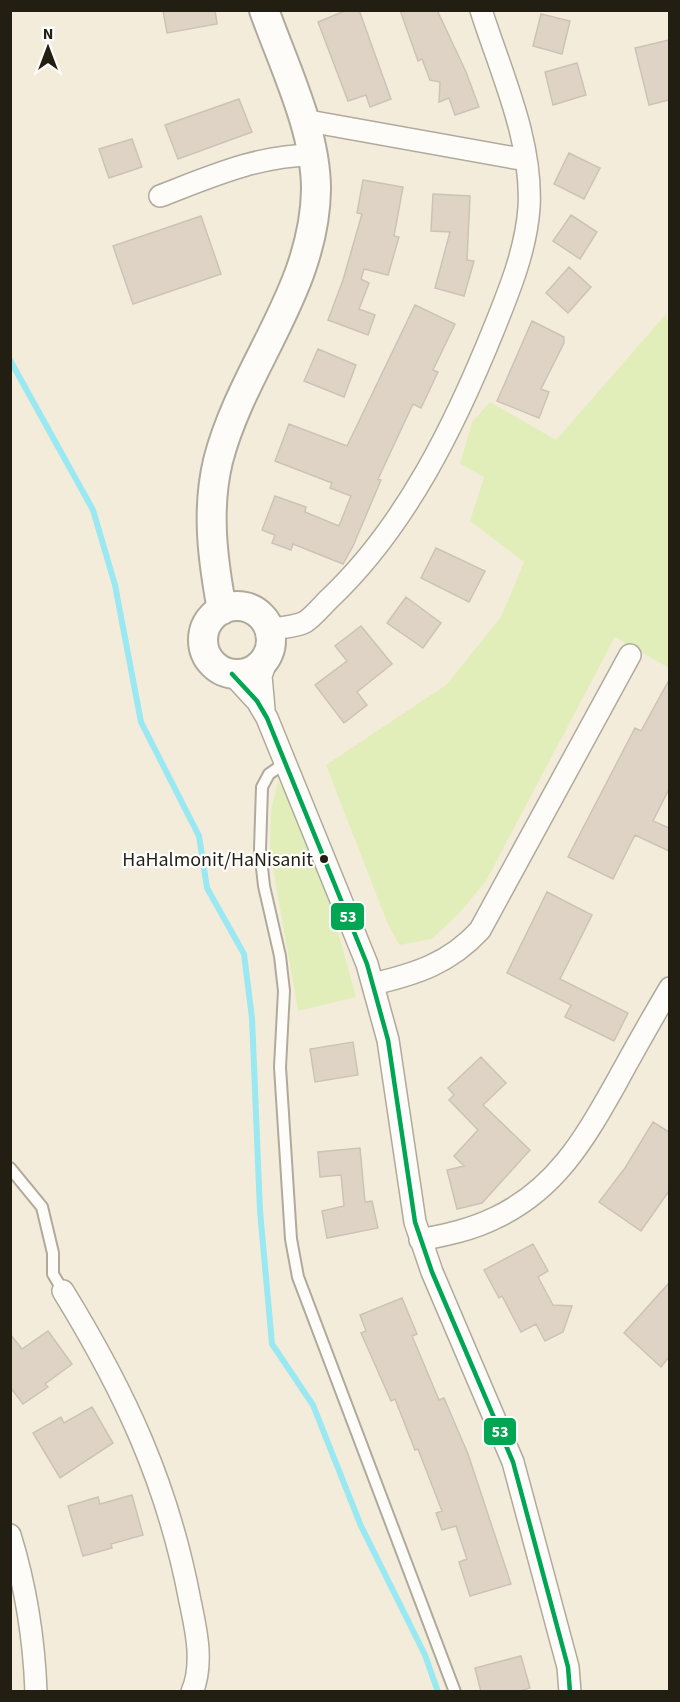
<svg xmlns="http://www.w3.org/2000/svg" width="680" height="1702" viewBox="0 0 680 1702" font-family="'Source Sans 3',sans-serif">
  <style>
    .green { fill: #e2eeba }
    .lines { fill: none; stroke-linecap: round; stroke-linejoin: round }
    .stream { stroke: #99e8f2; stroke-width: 6 }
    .building { fill: #dfd3c6; stroke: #ccc3b7; stroke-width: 1.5 }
    .lane-casing { stroke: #b0aa9c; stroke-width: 14 }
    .street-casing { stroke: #b0aa9c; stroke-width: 24 }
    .secondary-casing { stroke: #b0aa9c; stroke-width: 32 }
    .lane { stroke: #fdfcf9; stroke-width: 10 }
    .street { stroke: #fdfcf9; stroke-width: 21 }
    .secondary { stroke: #fdfcf9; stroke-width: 28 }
    .bus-1-casing { stroke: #fefefe; stroke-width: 9 }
    .bus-1 { stroke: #00a651; stroke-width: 4.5 }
    .bus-dot { fill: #231e12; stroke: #fefefe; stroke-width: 2 }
    .labels { text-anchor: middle; stroke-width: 4.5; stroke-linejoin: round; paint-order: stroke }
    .bus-label { font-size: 20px; fill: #231e12; stroke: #fefefe; text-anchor: end }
    .line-badge { stroke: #fefefe; stroke-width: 2 }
    .badge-label { font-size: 16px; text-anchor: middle; font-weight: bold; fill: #fff }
  </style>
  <rect width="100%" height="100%" fill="#f4ecda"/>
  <path class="green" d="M666 314 670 327 669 668 615 637 486 881 461 911 432 939 399 945 387 922 326 765 446 685 501 617 524 562 470 521 484 477 460 464 472 422 490 402 556 440Z
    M278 782 289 797 327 892 356 997 298 1011 270 851 271 810Z"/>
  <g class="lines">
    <path class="stream" d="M10 360 93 510 115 585 141 722 199 836 207 888 244 954 252 1018 260 1211 272 1344 313 1405 361 1526 425 1655 438 1692"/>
  </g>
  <path class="building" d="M163 10H215L217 24 167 33Z
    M347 10H359L391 99 370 107 366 95 348 101 318 22Z
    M400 10H437L466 72 479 107 455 115 449 98 439 102 440 82 430 80 422 59 418 61Z
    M541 14 570 21 562 54 533 46Z
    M669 40V100L649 105 635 48Z
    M577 63 586 95 553 105 545 72Z
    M239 99 252 132 178 159 165 125Z
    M132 139 142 167 109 178 99 149Z
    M569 153 600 168 584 199 554 184Z
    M363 180 403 187 394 236 399 237 388 275 364 269 361 279 369 283 359 309 375 315 368 335 328 320 343 280 362 214 357 213Z
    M433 194 470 196 467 260 474 261 464 296 435 288 450 232 431 231Z
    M571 215 597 232 580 259 553 241Z
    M201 216 221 274 133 304 113 246Z
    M569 267 591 287 568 313 546 293Z
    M415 305 455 324 433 370 438 372 421 408 413 404 378 479 381 480 353 546 343 564 293 544 291 550 272 543 275 535 262 530 275 496 306 507 305 512 339 526 351 496 330 488 332 483 275 461 289 424 347 446Z
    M532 321 564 337V343L541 389 549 392 539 418 497 401Z
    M318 349 356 365 344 397 304 381Z
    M436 548 485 571 469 602 421 578Z
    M406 597 441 623 423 648 387 623Z
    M361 626 392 664 357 692 367 705 344 723 315 685 347 661 335 646Z
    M669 680V789L653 821 669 828V851L635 835 613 879 568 857 635 728 641 731Z
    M547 892 592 915 560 979 628 1013 614 1041 565 1017 571 1005 507 973Z
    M353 1042 358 1075 315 1082 310 1049Z
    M481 1057 506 1083 483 1105 530 1150 482 1203 457 1209 447 1170 464 1166 454 1156 478 1130 449 1100 454 1095 448 1088Z
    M653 1122 669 1132V1191L641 1231 599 1202 625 1168Z
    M360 1148 365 1202 372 1201 378 1228 327 1238 322 1211 344 1206 341 1175 320 1177 318 1152Z
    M533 1244 548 1271 538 1277 553 1305 572 1306 563 1332 545 1341 536 1324 521 1332 502 1296 499 1298 484 1270Z
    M669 1283V1357L661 1367 624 1333Z
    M402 1298 417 1334 412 1336 439 1400 444 1398 468 1454 511 1584 470 1596 459 1562 467 1559 456 1526 442 1530 436 1513 442 1511 418 1449 415 1450 395 1399 391 1401 361 1333 366 1331 360 1315Z
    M48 1331 72 1364 45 1384 48 1387 23 1404 10 1387V1334L22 1349Z
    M92 1407 113 1443 60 1478 33 1433 61 1417 64 1423Z
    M132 1495 143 1535 111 1544 112 1548 83 1556 68 1506 98 1497 100 1504Z
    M521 1656 530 1688 516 1692H481L475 1668Z"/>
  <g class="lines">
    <g class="lane-casing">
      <path id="lane" d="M285 763 269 774 262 787 260 849 264 886 280 956 284 991 280 1067 291 1239 298 1277 455 1692
        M10 1168 42 1207 53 1253V1274L63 1291"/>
    </g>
    <g class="street-casing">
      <path id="street" d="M303 120 526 160
        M160 196C210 177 258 155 314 155
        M270 630C280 627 296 627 305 622 313 617 321 607 328 600 406 527 456 423 495 326 510 289 526 249 529 208 533 141 501 73 481 10
        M232 674 257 701 267 718 367 964 388 1040 415 1222 432 1272 513 1462 568 1667 570 1692
        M264 709 261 676 268 656
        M373 984C416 974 450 963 480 930L630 655
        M420 1240C445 1235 471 1230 495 1218 555 1190 584 1140 615 1085 633 1052 651 1020 670 988
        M63 1291C125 1392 168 1484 190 1601 196 1629 204 1664 192 1692
        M10 1535C26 1587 34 1637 36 1692"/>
    </g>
    <g class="secondary-casing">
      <path id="secondary" d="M203 640a34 34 0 1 1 68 0a34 34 0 1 1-68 0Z
        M222 610C213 561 206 511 218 461 242 367 315 290 316 189 316 131 284 66 264 10"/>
    </g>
    <use href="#lane" class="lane"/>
    <use href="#street" class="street"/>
    <use href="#secondary" class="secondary"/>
    <g class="bus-1-casing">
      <path id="bus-1" d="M232 674 257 701 267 718 367 964 388 1040 415 1222 432 1272 513 1462 568 1667 570 1692"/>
    </g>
    <use href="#bus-1" class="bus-1"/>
  </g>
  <circle class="bus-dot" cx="324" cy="859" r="5"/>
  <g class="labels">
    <g class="bus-label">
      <text x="313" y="866">HaHalmonit/HaNisanit</text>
    </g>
  </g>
  <g class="line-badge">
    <rect x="330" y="902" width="35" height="29" rx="6" fill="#00a651"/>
    <rect x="483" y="1417" width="34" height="29" rx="6" fill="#00a651"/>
  </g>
  <g class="badge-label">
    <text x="348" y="922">53</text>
    <text x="500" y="1437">53</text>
  </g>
  <rect width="680" height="1702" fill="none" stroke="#231e12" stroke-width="24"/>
  <g transform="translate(48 48)" stroke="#fefefe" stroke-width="4.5" paint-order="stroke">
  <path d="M0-4.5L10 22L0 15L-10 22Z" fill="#231e12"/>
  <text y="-9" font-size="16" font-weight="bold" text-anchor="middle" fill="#231e12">N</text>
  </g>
</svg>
